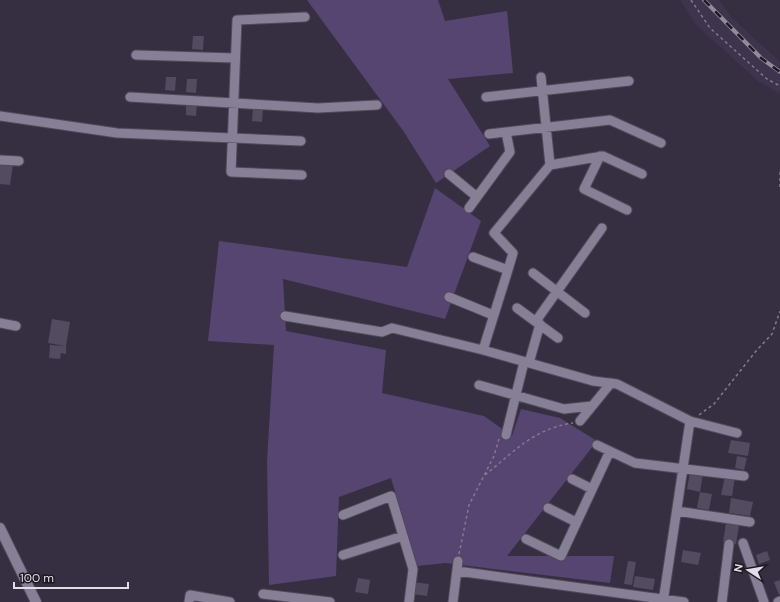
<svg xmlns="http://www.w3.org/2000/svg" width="780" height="602" viewBox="0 0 780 602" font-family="'DM Sans',sans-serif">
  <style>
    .built { fill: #3e344e }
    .green { fill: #564471 }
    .building { fill: #534b60 }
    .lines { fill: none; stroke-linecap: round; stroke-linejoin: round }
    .minor-casing { stroke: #514a5a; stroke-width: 11 }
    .tertiary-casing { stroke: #514a5a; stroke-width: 12 }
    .path { stroke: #827c8c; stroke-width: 1.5; stroke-dasharray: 3 3; stroke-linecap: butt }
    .minor { stroke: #877f95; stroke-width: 9 }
    .tertiary { stroke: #877f95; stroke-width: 10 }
    .rail-casing { stroke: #918b9a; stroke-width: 4 }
    .rail { stroke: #1c1922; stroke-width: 2.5; stroke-dasharray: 8; stroke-linecap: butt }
  </style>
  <rect width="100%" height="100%" fill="#362f42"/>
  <path class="built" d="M680 0H719L731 17 780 62V94L758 81 695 24Z"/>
  <path class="green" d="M307 0H438L445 21 507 11 513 73 448 79 490 146 436 183 404 132Z
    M435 188 481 221 445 319 283 279 286 331 386 350 382 393 484 416 512 436 521 409 560 418 597 441 507 556H614L610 583 445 563 417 566 391 478 339 497 336 576 269 585 267 461 274 345 208 341 219 241 407 267Z"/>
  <path class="building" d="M193 36H204L203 50 192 49Z
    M166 77H176L175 91 165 90Z
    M187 79H197L196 93 186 92Z
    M186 102 197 103 196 116 186 115Z
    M253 108 263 109 262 122 252 121Z
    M0 163 13 164 10 185 0 184Z
    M52 319 70 322 66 346 48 343Z
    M50 345 66 346V354L61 353 60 359 49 358Z
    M731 440 750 443 748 456 728 453Z
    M737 456 747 458 744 470 735 468Z
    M690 472 703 474 700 492 712 494 709 510 697 508 700 492 687 489Z
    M725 476 735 477 732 496 721 495Z
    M731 498 753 502 750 516 729 513Z
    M726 523 739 525 736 544 723 542Z
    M683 550 701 553 698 565 681 562Z
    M767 551 770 560 759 564 756 555Z
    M628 561 636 562 632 585 624 584Z
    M635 576 655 579 653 590 633 587Z
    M358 578 370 580 368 594 355 592Z
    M780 580V594L779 595 774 582Z
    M414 582 429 584 427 596 412 594Z"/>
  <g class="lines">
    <g class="minor-casing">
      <path id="minor" d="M136 55 235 58
        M130 97 318 108 377 105
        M486 97 629 81
        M0 116 117 133 301 141
        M489 134 610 120 661 143
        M600 156 584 189 627 210
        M0 160 19 161
        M550 165 603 156 642 174
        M449 174 477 197
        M302 175 231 172 237 20 305 17
        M469 208 510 152 506 132
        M473 257 508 270 483 350
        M508 270 513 253 494 233 550 165 541 77
        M533 273 585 313
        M449 297 493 315
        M517 308 558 338
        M285 316 382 332 392 328 483 350 593 381 617 384 690 421 663 602
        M536 321 602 228
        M0 323 16 326
        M529 363 540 324
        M479 385 564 409 592 406
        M580 421 611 383
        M690 421 737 433
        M506 435 524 362
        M597 445 635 463 744 476
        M572 479 592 489
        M548 508 576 522
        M677 511 750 522
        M343 515 391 496 413 569 409 602
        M526 539 561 556 610 451
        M743 543 764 602
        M343 555 403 536
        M457 571 684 602
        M263 594 330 602
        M189 602 190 595 230 602
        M453 602 458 561
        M722 602 729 544
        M778 602 780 601"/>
    </g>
    <g class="tertiary-casing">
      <path id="tertiary" d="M0 528 36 602"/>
    </g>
    <path class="path" d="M691 0 710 28 767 79 780 86
      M780 172V189
      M699 415 714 404 756 351 772 334 780 311
      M485 475C515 451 533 429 573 423
      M459 554 469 505 494 456 499 439"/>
    <use href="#minor" class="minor"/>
    <use href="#tertiary" class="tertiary"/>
    <g class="rail-casing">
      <path id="rail" d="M704 0 761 58 780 72"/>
    </g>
    <use href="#rail" class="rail"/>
  </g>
  <g transform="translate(748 570) rotate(282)" stroke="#1c1922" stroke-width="3" paint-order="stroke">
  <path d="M0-3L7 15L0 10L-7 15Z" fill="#e1dde9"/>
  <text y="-6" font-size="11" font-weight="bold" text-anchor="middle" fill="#e1dde9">N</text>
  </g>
  <path d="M14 582v6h114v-6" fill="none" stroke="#e1dde9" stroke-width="2"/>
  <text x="20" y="582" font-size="12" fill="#e1dde9" stroke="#1c1922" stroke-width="3" paint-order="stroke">100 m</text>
</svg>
